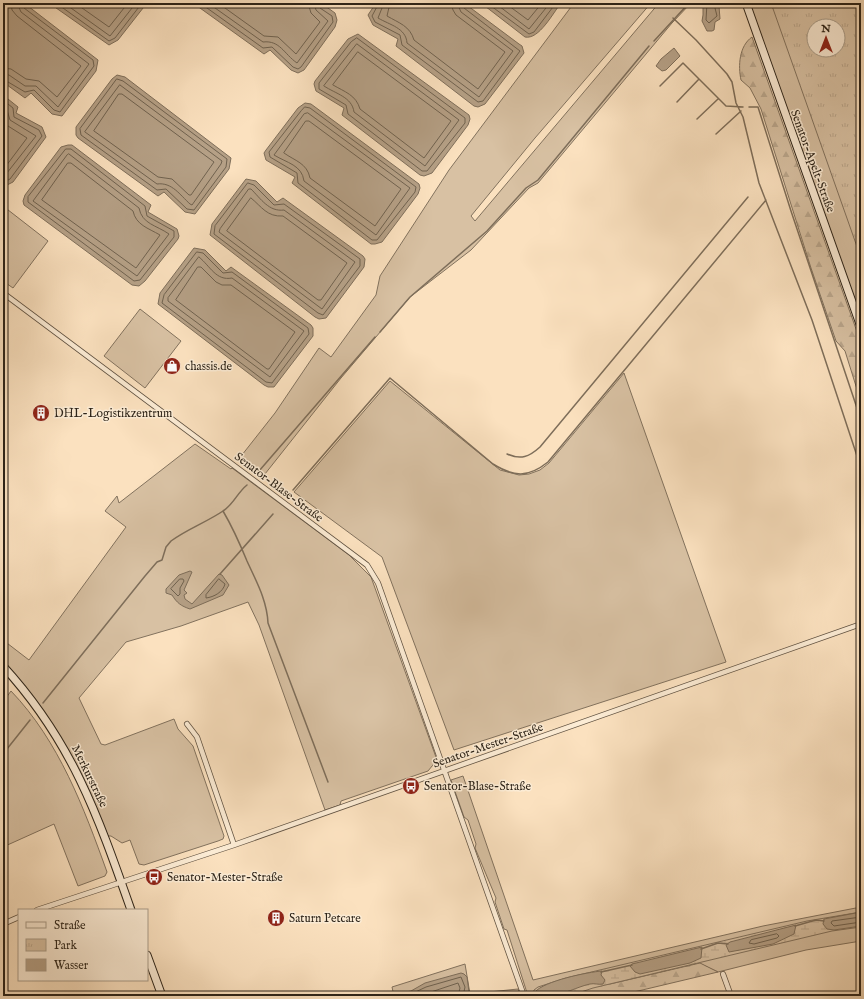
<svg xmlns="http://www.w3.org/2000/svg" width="864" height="999" viewBox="0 0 864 999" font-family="'IM FELL English',serif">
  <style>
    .grass { fill: #d8c1a3; stroke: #82725e }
    .forest { fill: url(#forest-firs); stroke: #82725e }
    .wetland { fill: url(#wetland-marsh); stroke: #82725e }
    .park { fill: url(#park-tufts); stroke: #82725e; fill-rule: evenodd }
    .water { fill: #b5a086; stroke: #7e6e5a }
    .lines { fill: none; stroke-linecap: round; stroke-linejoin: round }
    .shore { stroke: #70624f; stroke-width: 1 }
    .stream { stroke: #7e6e5a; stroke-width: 1.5 }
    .street-casing { stroke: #605242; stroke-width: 6 }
    .secondary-casing { stroke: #2c2318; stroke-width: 9 }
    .street { stroke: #fcecd5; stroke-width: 4.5 }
    .secondary { stroke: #fcecd5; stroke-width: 7 }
    .labels { text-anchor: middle; stroke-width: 3; stroke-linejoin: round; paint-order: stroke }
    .street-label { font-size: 12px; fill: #2c2318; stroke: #fcecd5 }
    .poi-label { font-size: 12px; fill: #2c2318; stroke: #fcecd5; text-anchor: start }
  </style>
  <defs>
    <pattern id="forest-firs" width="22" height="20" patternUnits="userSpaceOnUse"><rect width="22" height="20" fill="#d8c1a3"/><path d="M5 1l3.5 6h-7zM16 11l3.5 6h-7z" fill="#baa68c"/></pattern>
    <pattern id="wetland-marsh" width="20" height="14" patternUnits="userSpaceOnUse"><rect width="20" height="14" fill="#d8c1a3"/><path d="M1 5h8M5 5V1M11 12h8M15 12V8" fill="none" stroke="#baa68c"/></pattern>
    <pattern id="park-tufts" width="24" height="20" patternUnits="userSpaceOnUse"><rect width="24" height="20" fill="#d8c1a3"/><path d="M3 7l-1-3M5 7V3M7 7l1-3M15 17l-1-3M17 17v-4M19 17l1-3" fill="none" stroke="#baa68c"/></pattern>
  </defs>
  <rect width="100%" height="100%" fill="#fbe1bf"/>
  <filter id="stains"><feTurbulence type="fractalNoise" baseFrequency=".005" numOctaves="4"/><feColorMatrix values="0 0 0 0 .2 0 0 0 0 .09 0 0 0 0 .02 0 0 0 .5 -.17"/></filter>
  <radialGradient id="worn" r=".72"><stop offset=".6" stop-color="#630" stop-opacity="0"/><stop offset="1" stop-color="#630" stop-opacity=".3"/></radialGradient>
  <path class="grass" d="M574 3H651L535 138 471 216 475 221 659 3H691L672 23 538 183 529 188 471 250 410 297 341 378 261 479 238 460 275 413 319 348 331 357 376 295 380 276 449 170Z
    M748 3H774L861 203V319Z
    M3 206 48 241 13 288 3 281Z
    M140 309 181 341 145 388 104 356Z
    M624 373 726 662 454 750 382 557 294 492 390 381 500 470 519 475 529 474 540 470 549 463Z
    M195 444 231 469 232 468 349 555 371 577 437 760 428 771 341 801 340 805 325 810 259 625 248 602 181 626 126 642 79 698 101 744 105 745 174 719 178 729 193 746 224 836 223 839 218 841 144 865 139 864 130 840 122 843 111 836H108C80 771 54 714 3 663V640L29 660 126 527 105 511 117 496 119 503Z
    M11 691C59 741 84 808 107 872L105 876 78 886 54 824 3 847V702Z
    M463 776 533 980 763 926 861 907V941L806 950 718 972 699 963 610 984 528 996 507 930 504 929 495 902 496 898 475 848 476 844 468 820 464 817 451 780Z
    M465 964 470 994 518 989 521 996H394L392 987Z"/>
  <path class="forest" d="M752 37 861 343V402L845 351 836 341 811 268 761 109 750 88 741 80C738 66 739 46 752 37Z
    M700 963 718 972 617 996H548L603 984H610Z"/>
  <path class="wetland" d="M861 912V927L832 931 593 988 569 996 533 995 534 990 538 987 566 978 807 921Z"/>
  <path class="park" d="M771 3H861V258ZM814 26H838V50H814Z"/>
  <path class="water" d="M3 3H24L98 60 96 71 62 116 52 114 31 93 25 98 3 82Z
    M49 3H147L118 40 109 45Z
    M193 3H321L335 13 337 20 335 27 304 70 298 73 291 70 270 50 264 54Z
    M376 3H464L519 44 522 46 524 53 485 104 478 107 474 106 396 46 398 39 373 25 368 15Z
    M481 3H561C553 13 539 40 525 37Z
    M703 3H723L719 6 720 19 715 22 714 30 712 31H707L702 21 703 15Z
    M358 34 469 115 470 119 468 125 432 173 424 176 420 175 342 115 344 108 316 91 314 84 315 81 348 39Z
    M674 48 680 56 666 70 662 71 656 66 661 59Z
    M117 75 125 77 231 158 229 169 195 214 185 212 164 192 158 196 78 138 76 135V127L112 79Z
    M3 95 18 107 16 113 42 127 46 137 13 182 3 187Z
    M305 103 311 104 419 184 420 188 418 194 382 242 375 244H371L292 183 295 177 266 160 264 153 266 150 298 108Z
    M68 145H72L151 205 148 212 177 229 179 236 178 239 145 281 139 286 132 285 24 205 23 201 25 195 61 147Z
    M246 179 256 181 277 202 283 198 363 256 365 259 364 267 326 318 319 319 315 317 210 235 212 224Z
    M194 248 205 250 226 271 231 267 311 325 313 328V336L274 387H268L264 385 158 304 160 293Z
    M190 571 192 572 184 590 187 593 184 595 185 599 192 604 219 574 222 575 229 585 223 595 190 609C181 606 177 603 172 595L166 593V589L179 575Z
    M861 912V926L834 930 827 929 823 924 824 919Z
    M796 925 794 934 773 944 729 952 726 945 730 942Z
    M702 947 701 958 690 963 640 974 635 972 630 966 632 964Z
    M602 971 601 975 605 980 603 984C599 985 594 983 590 984 576 987 565 995 551 994L548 996H539L535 992C544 981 588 972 602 971Z
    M461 973 464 974 467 977 469 992 467 995 400 996V993L411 991 425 983Z"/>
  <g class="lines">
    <path class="shore" d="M56 3 109 41 115 38 142 3
      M64 3 110 36 136 3
      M75 3 109 27 128 3
      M200 3 263 48 272 47 293 67 298 69 301 67 333 22 332 16 320 8 319 3
      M208 3 263 42C280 40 284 54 297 63L328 21 316 10 314 3
      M218 3 264 36 278 37 296 54 320 22 311 13 308 3
      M379 3 372 16 375 22 400 35 402 45 478 102 483 101 520 51 464 8 462 3
      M384 3 378 18C390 25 406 28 407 43L479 97 513 51 461 12 457 3
      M390 3 387 16C399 23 410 26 414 40L478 89 505 52 456 15 453 10 451 3
      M487 3 529 34 534 32 556 3
      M495 3 529 29 550 3
      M505 3 528 20 542 3
      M707 3 706 20 709 23 717 16 715 8 716 3
      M357 38 465 118V123L427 171H422L348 114 346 105 319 89V83L351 42Z
      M357 44 459 120 425 166 354 112C352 97 336 94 324 86Z
      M358 52 451 121 424 158 360 109C356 95 345 92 333 85Z
      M3 68 11 69 26 79 39 81 57 97 81 66 17 16 12 10 11 3
      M3 74 9 75 25 86H36L58 107 89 64 21 12 17 3
      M3 79 25 92 34 90 54 110 60 112 94 66 93 60 24 8 22 3
      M117 79 123 81 227 159 226 167 194 210 187 209 166 189 157 190 81 135 80 129Z
      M120 85 222 161 221 164 192 205 190 204C180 195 172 182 157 184L85 132Z
      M119 94H122L214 162 191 195H189L172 179 158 177 94 131Z
      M3 100 13 108 14 117 39 130 42 136 10 179 3 183
      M3 106 7 110 10 120 36 136 3 178
      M305 107 310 108 416 187 415 192 377 240H372L298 183 297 173 270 157 269 152 301 111Z
      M308 113 410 188 376 235 304 181C302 165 287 163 274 155L304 114Z
      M3 120 8 126 27 138 3 170
      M306 121H309L401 189 375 226 310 178C307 163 295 161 284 153Z
      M66 149H71L145 206 147 216 174 231V237L140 280 134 281 28 202V197Z
      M69 154 139 208C142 224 156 225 169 234L137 276 33 201 67 155Z
      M68 163H71L133 211C136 225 148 228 160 235L136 268 42 200Z
      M248 183 254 185 274 205 284 204 360 259V266L323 315 318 313 214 234 215 226Z
      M249 189H251C261 199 269 212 284 210L355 262 322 309 219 232 220 229Z
      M251 198C262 207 267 217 283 216L347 263 321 300H318L227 231Z
      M197 252 203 253 223 273 232 272 308 328 309 334 272 383 266 382 162 303 164 295Z
      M199 257C211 267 216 281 232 278L304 331 270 377 168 301V298Z
      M198 267H201L216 282 222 285H231L295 332 269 369H267L176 300Z
      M180 579H183L184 581 180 588V594L178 596 171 589Z
      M219 579 225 584C223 592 214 597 206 598V595Z
      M861 917 832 921 831 923 834 926 861 922
      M777 934 779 936 777 938 754 944 749 943 751 940Z
      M407 996 426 987 461 977 465 987 463 996
      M419 996 458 983 460 988 458 996"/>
    <path class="stream" d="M673 18 696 40 727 74 732 82 736 103 743 117 759 183 812 320 861 468
      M654 41 689 3
      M660 86 683 63 726 106 743 107
      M677 102 699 79
      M749 107H758L791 211 861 420
      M697 119 718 99
      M716 134 741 111
      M380 332 410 297 487 231 526 188 538 180 649 46
      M507 454C521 460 529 457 540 447L748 197
      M259 471 375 337
      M293 490 390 378 493 464C514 477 528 478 548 462L766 200
      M223 511C233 528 240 544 247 561 256 581 267 600 268 623L328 782
      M220 574 273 514
      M43 703 145 576 157 562 162 560 166 547 171 541C187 529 207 522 223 511 234 504 237 493 247 485
      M3 754 30 720
      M795 926 816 920 824 921
      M701 949 718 943 728 944
      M601 972 632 965
      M533 996 538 993"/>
    <g class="street-casing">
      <path id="street" d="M3 293 367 565 378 583 524 996
        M187 724 197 737 234 845
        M37 910 234 845 861 624
        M3 924 19 917
        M723 974 731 996"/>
    </g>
    <g class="secondary-casing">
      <path id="secondary" d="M746 3 861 327
        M3 666C72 741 98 816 131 910
        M147 955 162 996"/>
    </g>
    <use href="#street" class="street"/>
    <use href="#secondary" class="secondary"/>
  </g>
  <defs>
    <g id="shop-disc" transform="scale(0.9)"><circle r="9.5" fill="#8f2418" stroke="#fcecd5"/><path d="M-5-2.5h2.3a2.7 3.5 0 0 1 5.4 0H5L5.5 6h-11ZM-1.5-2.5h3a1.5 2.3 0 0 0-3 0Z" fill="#fff"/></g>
    <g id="building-disc" transform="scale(0.9)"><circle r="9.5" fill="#8f2418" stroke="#fcecd5"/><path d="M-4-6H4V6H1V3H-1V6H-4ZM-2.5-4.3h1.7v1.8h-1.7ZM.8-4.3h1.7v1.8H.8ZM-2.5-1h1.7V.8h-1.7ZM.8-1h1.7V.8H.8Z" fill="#fff"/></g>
    <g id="bus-disc" transform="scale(0.9)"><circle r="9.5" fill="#8f2418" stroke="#fcecd5"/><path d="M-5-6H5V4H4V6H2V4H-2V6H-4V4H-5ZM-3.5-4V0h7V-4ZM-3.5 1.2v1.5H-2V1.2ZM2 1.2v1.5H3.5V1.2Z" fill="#fff"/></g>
  </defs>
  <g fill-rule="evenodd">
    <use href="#shop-disc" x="172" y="366"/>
    <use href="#building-disc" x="41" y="413"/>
    <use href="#bus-disc" x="411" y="786"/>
    <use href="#bus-disc" x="154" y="877"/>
    <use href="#building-disc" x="276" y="918"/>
  </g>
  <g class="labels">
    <g class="street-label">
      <text transform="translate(813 161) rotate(70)" y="4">Senator-Apelt-Straße</text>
      <text transform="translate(279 487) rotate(37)" y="4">Senator-Blase-Straße</text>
      <text transform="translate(488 745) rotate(-19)" y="4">Senator-Mester-Straße</text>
      <text transform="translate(90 776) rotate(64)" y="4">Merkurstraße</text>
    </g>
    <g class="poi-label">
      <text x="185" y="370">chassis.de</text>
      <text x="54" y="417">DHL-Logistikzentrum</text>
      <text x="424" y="790">Senator-Blase-Straße</text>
      <text x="167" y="881">Senator-Mester-Straße</text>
      <text x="289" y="922">Saturn Petcare</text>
    </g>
  </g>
  <rect width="864" height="999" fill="none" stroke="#fbe1bf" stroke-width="16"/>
  <rect x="4" y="4" width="856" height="991" fill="none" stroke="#2c2318" stroke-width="2"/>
  <rect x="8" y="8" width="848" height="983" fill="none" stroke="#2c2318"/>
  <rect x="18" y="909" width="130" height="72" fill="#fcecd5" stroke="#a99c89"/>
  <rect x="26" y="922" width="20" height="6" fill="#fcecd5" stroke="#a99c89"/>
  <text x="54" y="929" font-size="12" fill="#2c2318">Straße</text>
  <rect x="26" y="939" width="20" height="12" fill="url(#park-tufts)" stroke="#a99c89"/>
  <text x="54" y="949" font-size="12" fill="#2c2318">Park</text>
  <rect x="26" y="959" width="20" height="12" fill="#b5a086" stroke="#a99c89"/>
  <text x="54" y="969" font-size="12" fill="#2c2318">Wasser</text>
  <g transform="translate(826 38)"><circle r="19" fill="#fcecd5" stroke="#a99c89"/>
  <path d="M0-3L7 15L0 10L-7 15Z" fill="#8f2418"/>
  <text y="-6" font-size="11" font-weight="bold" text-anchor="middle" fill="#2c2318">N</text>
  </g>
  <rect width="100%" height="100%" filter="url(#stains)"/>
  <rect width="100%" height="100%" fill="url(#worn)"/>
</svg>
